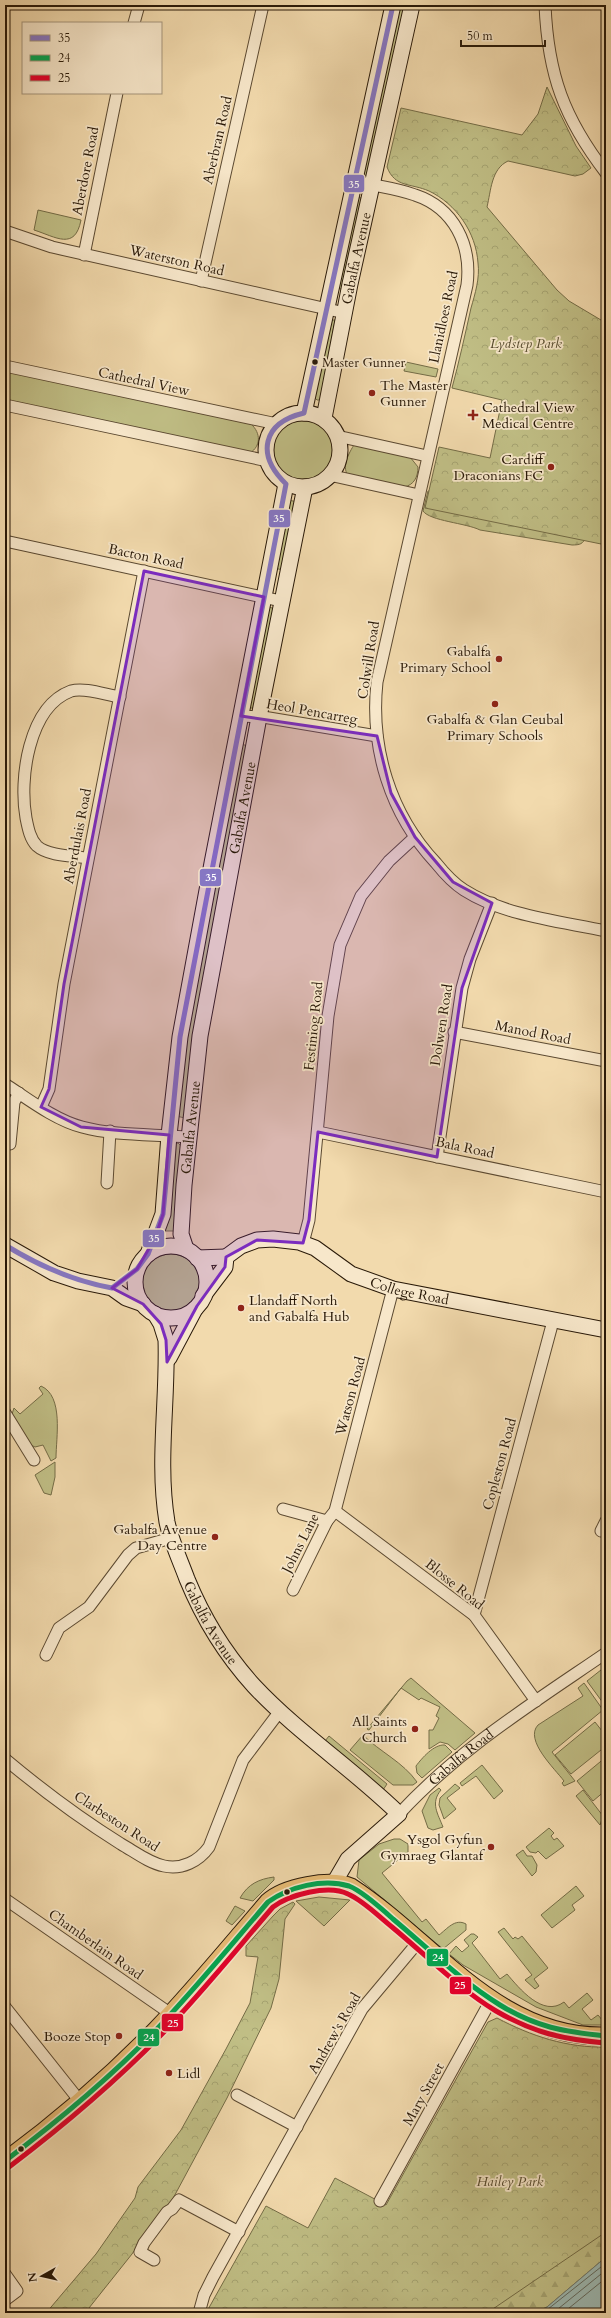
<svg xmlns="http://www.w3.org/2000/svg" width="611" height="2318" viewBox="0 0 611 2318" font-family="Cardo,serif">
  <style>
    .grass { fill: #c0be85; stroke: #746c46 }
    .forest { fill: url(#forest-firs); stroke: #746c46 }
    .park { fill: url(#park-crowns); stroke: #746c46 }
    .water { fill: #9db9b2; stroke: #6f796e }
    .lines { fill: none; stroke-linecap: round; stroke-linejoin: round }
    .shore { stroke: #63695d; stroke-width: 1 }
    .street-casing { stroke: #5b4931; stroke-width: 13 }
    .secondary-casing { stroke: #291908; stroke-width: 17 }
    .primary-casing { stroke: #291908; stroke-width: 19 }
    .street { stroke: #f7e7ca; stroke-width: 11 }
    .secondary { stroke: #f7e7ca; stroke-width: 15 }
    .primary { stroke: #e9bd76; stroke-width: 17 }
    .bus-1-casing { stroke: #f7e7ca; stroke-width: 8 }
    .bus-2-casing { stroke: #f7e7ca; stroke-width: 8 }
    .bus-3-casing { stroke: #f7e7ca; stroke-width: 8 }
    .bus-1 { stroke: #8677c3; stroke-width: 5 }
    .bus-2 { stroke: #00a651; stroke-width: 5 }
    .bus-3 { stroke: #e4002b; stroke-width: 5 }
    .marked { fill: #7b2cbf; fill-opacity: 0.2; stroke: #7b2cbf; stroke-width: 3; stroke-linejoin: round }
    .bus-dot { fill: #291908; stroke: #f7e7ca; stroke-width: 1.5 }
    .poi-dot { fill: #8f2418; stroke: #f7e7ca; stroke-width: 1.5 }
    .labels { text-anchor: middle; stroke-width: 3.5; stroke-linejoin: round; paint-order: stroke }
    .bus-label { font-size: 13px; fill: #291908; stroke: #f7e7ca; text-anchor: start }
    .street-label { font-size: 14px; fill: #291908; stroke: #f7e7ca }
    .park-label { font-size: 14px; font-style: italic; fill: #564b2e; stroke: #f7e7ca }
    .poi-label { font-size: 14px; fill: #291908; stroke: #f7e7ca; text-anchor: end }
    .line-badge { stroke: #f7e7ca; stroke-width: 1.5 }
    .badge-label { font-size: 11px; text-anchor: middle; font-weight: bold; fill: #fff }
  </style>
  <defs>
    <pattern id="forest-firs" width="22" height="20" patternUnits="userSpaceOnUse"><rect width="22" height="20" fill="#c0be85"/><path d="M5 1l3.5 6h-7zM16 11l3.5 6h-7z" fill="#a5a371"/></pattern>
    <pattern id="park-crowns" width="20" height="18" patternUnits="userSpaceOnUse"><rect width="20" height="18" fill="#c0be85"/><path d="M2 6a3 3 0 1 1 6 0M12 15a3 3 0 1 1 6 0" fill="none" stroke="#a5a371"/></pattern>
  </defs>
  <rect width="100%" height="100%" fill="#f2daad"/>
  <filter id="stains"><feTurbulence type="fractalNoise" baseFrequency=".005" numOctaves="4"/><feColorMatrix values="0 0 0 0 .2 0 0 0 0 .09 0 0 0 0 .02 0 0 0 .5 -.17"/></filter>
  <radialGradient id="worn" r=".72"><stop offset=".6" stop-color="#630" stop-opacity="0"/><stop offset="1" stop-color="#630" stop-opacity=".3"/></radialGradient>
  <path class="grass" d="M398 5H408L367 176 363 174Z
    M356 197 366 199 346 290 336 288Z
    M38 210 81 220C75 251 56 237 34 230Z
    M331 320H335L320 400H317L314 397Z
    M406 362 438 369 436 377 404 371Z
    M5 371 251 424C261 433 261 446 250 453L5 401Z
    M272 450a31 31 0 1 1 62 0a31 31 0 1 1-62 0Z
    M354 445 410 457 418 467C418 477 414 485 404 487L348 475C341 467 350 451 354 445Z
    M288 500 298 502 283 570 274 568Z
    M269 607 275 609 253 708H250L248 704Z
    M240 744 249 746 185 1118 176 1116 188 1021Z
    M178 1143 181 1146 177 1231H162L175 1144Z
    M142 1283a29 29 0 1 1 58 0a29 29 0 1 1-58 0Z
    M41 1386C64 1396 56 1438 56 1458L51 1461 43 1445 35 1447 31 1445 12 1414 14 1408 20 1414 43 1394 39 1388Z
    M55 1462V1477L51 1495 44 1493 35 1475Z
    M606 1666V1707L587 1681Z
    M411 1678 475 1733 455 1750 448 1744 440 1742 429 1749V1730H433L439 1718 436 1716 440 1707 421 1698 419 1700 401 1688 369 1730 367 1729 407 1681Z
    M584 1683 603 1710 552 1752 575 1781 564 1786 562 1783 564 1781C555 1769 524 1740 538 1725L583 1696 578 1688Z
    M595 1722 606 1736V1746L571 1774 555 1755Z
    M363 1735C380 1752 403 1762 417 1782L413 1785H393L350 1750Z
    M329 1736 387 1784 383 1790 325 1741Z
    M445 1745 452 1752 422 1778 417 1773 416 1766C422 1758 434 1744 445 1745Z
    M606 1757V1790L593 1801 577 1781Z
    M482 1765 503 1791 494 1799 476 1776 462 1786 460 1783Z
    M455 1784 460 1788 447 1798 456 1809 444 1819 439 1805 440 1798Z
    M439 1788 441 1790C430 1803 438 1814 443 1827L433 1830 428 1828 422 1811 430 1795Z
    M583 1790 603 1816 600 1825 576 1796Z
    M549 1828 554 1833 551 1836 554 1840 557 1838 564 1846 546 1859 538 1851 536 1853 530 1852 526 1847Z
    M394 1839H400L408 1844V1852L382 1873 422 1922 426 1919 439 1935C447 1929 455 1918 466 1924V1930L443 1949 357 1877 359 1860 379 1844Z
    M523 1850 527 1856H532L537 1865 536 1872 532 1876 516 1855Z
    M274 1877V1880L253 1901 240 1898C248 1884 259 1879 274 1877Z
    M576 1886 584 1896 572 1905 575 1910 552 1928 541 1915Z
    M235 1906 245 1911 232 1925 226 1921Z
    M504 1928 513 1939 515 1937 518 1939 522 1936 548 1968 534 1979 539 1986 535 1989 525 1980 532 1975 498 1932Z
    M471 1934H474L478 1937 472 1943 500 1979 507 1974C519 1988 543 2018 564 2002L569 2008 587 1993 593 2000 582 2009 591 2020 598 2015 603 2021 606 2018V2025H583L536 2007 463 1965 449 1954 456 1946 462 1952 469 1946 464 1940Z"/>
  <path class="forest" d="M428 491 443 492 586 537C583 544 580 545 572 545L480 530C466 523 430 521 423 511Z
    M606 2187V2257L547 2307 535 2313H450Z"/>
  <path class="park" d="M547 87 576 146 591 168 583 174 575 176 508 161C491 169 491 191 487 207L557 290 569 301 606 323V545L425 508 439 447 490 458 502 400 452 388C459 362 465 335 471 308 475 294 480 278 478 263 476 232 456 204 429 191 411 183 395 188 387 167L401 108 522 135 538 114Z
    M319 1897 350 1900 324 1926 296 1901Z
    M293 1902 295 1904 285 1919 279 1979 271 2008 227 2098 170 2204 164 2207 132 2254 85 2313H46L96 2254 135 2198 138 2187 181 2130 226 2049 250 2003 258 1957 246 1956V1946L273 1916 280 1909Z
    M497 2018C531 2036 567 2048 606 2047V2231L603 2234 487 2313H206L266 2206 308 2228 335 2178 386 2205 488 2022Z"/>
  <path class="water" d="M606 2257V2313H535L547 2307Z"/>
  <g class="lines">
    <path class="shore" d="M543 2313 606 2263
      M553 2313 606 2270
      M563 2313 606 2278"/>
    <g class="street-casing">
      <g id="street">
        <path d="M545 5C548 75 564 118 606 173"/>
        <path d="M134 23 139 5"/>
        <path d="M355 181C375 186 396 188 415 195 454 208 472 245 467 285L377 682C370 748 390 814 436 863 444 873 453 883 464 890 505 916 559 921 606 931"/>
        <path d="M5 231 52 247 345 313"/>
        <path d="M84 255 117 93"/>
        <path d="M201 281 263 5"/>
        <path d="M5 366 277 424"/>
        <path d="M5 405 268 461"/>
        <path d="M337 436 427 456"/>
        <path d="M329 475 419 495"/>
        <path d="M5 541 281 601"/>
        <path d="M241 716 263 717 377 736"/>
        <path d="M87 858C73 856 48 856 37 846 30 839 28 828 26 818 19 780 28 707 71 691 85 687 106 695 120 697"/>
        <path d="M454 1032 606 1061"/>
        <path d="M5 1084C28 1099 55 1120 82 1127 115 1136 154 1134 188 1137"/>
        <path d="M41 1107 49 1089 64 984 144 571"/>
        <path d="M318 1132 606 1192"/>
        <path d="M10 1144 14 1102 19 1093"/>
        <path d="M437 1157 462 988 470 959 492 903"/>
        <path d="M107 1183 110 1131"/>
        <path d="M303 1243 309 1220 328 1016 340 945 361 896 389 861 415 837"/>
        <path d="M5 1413 34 1460"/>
        <path d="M283 1509 327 1521"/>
        <path d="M335 1511 474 1615 536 1701"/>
        <path d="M601 1531 606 1521"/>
        <path d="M293 1590 327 1521 335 1511 393 1289"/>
        <path d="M474 1615 553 1321"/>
        <path d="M46 1655 59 1628 89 1607 128 1555 136 1548 171 1538"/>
        <path d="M5 1759C42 1790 81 1819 121 1844 135 1852 149 1863 164 1866 182 1870 199 1861 209 1847L243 1760 280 1711"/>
        <path id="s1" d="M399 1814C459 1749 533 1703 606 1653"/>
        <path d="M5 1899 171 2014"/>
        <path d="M5 2007 79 2100"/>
        <path d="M237 2095 297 2127"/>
        <path d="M380 2201 491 2000"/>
        <path d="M154 2260 140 2252 144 2243 167 2212 172 2209 179 2200 239 2232"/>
        <path d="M5 2300 17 2291 5 2274"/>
        <path d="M199 2313 204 2295 213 2277 362 2009 419 1941"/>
      </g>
    </g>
    <g class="secondary-casing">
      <g id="secondary">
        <path d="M304 413 393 5"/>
        <circle cx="303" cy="450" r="37"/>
        <path id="s2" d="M324 418 350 284 412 5"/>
        <path d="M5 1245 54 1273 78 1281 112 1288 126 1298 143 1304"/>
        <circle cx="171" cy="1282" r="36"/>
        <path id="s3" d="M186 1249 181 1234 184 1185 200 1036 259 717 305 487"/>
        <path d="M148 1254 163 1214 169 1135 180 1037 212 863 286 484"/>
        <path d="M197 1258 226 1257"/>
        <path id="s4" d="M203 1296 225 1267 226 1257 241 1246 257 1240 273 1239 299 1242 315 1248 351 1274 393 1289 606 1330"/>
        <path id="s5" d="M155 1314 161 1324 166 1340C168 1400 157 1462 167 1522 171 1541 180 1560 187 1579 203 1618 225 1654 254 1686 298 1733 353 1769 399 1814L348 1859 334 1883"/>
        <path d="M169 1358 195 1309"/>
      </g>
    </g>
    <g class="primary-casing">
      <path id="primary" d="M5 2161C58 2122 110 2077 156 2030 195 1989 231 1945 268 1902 284 1887 330 1878 351 1887 434 1941 497 2039 606 2036"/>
    </g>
    <use href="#street" class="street"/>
    <use href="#secondary" class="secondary"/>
    <use href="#primary" class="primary"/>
    <g class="bus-1-casing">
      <path id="bus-1" d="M5 1245C39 1266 73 1281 112 1288L137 1269 148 1254 163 1214 180 1037 286 484C256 455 262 423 304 413L393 5"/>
    </g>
    <g class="bus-2-casing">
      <path id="bus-2" d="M5 2161C58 2121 110 2078 156 2030 195 1989 231 1945 268 1902 289 1887 323 1878 349 1886 362 1891 382 1909 393 1919 428 1948 461 1981 500 2005 536 2027 564 2032 606 2036"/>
    </g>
    <g class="bus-3-casing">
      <path id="bus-3" d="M9 2167C63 2126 114 2083 161 2035 200 1995 236 1950 273 1907 289 1895 328 1884 348 1894 364 1901 378 1916 392 1927 426 1955 458 1988 496 2011 534 2033 562 2039 605 2043"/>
    </g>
    <use href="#bus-1" class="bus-1"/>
    <use href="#bus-2" class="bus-2"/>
    <use href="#bus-3" class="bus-3"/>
  </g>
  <path class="marked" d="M144 571 264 597 241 716 377 736 391 793 415 837 453 882 492 903 462 988 437 1157 318 1132 309 1220 303 1243 257 1240 226 1257 225 1267 197 1306 167 1362 166 1340 161 1324 143 1304 112 1288 137 1269 155 1238 163 1214 169 1135 81 1127 41 1107 49 1089 64 984Z"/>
  <g class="bus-dot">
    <circle cx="315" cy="362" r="3.5"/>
    <circle cx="287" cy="1892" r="3.5"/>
    <circle cx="21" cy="2149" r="3.5"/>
  </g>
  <g class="poi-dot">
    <circle cx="372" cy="393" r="4"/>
    <path d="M471 409h4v4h4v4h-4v4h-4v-4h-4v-4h4z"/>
    <circle cx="551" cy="467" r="4"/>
    <circle cx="499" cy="659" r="4"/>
    <circle cx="495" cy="704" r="4"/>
    <circle cx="241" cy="1308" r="4"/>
    <circle cx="215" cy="1537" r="4"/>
    <circle cx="415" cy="1729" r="4"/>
    <circle cx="491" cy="1847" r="4"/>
    <circle cx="119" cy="2036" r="4"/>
    <circle cx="169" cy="2073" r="4"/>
  </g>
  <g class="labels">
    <g class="bus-label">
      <text x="322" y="367">Master Gunner</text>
    </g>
    <g class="street-label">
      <text transform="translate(217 140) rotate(-77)" y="5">Aberbran Road</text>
      <text transform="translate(85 171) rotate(-79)" y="5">Aberdore Road</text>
      <text dy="5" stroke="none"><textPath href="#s2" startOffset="163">Gabalfa Avenue</textPath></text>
      <text transform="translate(177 260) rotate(13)" y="5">Waterston Road</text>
      <text transform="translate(443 317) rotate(-78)" y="5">Llanidloes Road</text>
      <text transform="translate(144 381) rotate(12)" y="5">Cathedral View</text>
      <text transform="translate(146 556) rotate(12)" y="5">Bacton Road</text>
      <text transform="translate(368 660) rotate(-81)" y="5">Colwill Road</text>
      <text transform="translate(312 711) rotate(10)" y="5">Heol Pencarreg</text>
      <text dy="5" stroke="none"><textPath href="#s3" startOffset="447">Gabalfa Avenue</textPath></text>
      <text transform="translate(77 836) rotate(-79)" y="5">Aberdulais Road</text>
      <text transform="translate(441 1025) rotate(-81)" y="5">Dolwen Road</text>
      <text transform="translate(313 1026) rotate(-84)" y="5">Festiniog Road</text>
      <text transform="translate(533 1032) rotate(11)" y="5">Manod Road</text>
      <text dy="5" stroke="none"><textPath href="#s3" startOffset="123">Gabalfa Avenue</textPath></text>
      <text transform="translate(465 1147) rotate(12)" y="5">Bala Road</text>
      <text dy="5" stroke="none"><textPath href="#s4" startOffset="247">College Road</textPath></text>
      <text transform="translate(350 1396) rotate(-75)" y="5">Watson Road</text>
      <text transform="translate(499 1464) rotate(-75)" y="5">Copleston Road</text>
      <text transform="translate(300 1543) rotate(-63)" y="5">Johns Lane</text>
      <text transform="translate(455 1584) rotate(39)" y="5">Blosse Road</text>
      <text dy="5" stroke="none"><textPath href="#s5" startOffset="321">Gabalfa Avenue</textPath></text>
      <text dy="5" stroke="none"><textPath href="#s1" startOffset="84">Gabalfa Road</textPath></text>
      <text transform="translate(117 1821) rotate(33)" y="5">Clarbeston Road</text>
      <text transform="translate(96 1944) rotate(35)" y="5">Chamberlain Road</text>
      <text transform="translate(334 2033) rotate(-60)" y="5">Andrew's Road</text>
      <text transform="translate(423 2094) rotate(-61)" y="5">Mary Street</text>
    </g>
    <g class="park-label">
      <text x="526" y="348">Lydstep Park</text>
      <text x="510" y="2186">Hailey Park</text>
    </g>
    <g class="poi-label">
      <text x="380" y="390" text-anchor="start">The Master<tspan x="380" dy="16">Gunner</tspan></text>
      <text x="482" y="412" text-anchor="start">Cathedral View<tspan x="482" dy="16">Medical Centre</tspan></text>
      <text x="543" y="464">Cardiff<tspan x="543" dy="16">Draconians FC</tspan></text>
      <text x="491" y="656">Gabalfa<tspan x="491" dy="16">Primary School</tspan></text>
      <text x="495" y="724" text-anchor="middle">Gabalfa &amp; Glan Ceubal<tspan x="495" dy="16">Primary Schools</tspan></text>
      <text x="249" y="1305" text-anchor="start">Llandaff North<tspan x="249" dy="16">and Gabalfa Hub</tspan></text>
      <text x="207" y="1534">Gabalfa Avenue<tspan x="207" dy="16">Day Centre</tspan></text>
      <text x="407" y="1726">All Saints<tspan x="407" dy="16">Church</tspan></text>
      <text x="483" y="1844">Ysgol Gyfun<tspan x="483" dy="16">Gymraeg Glantaf</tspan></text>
      <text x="111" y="2041">Booze Stop</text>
      <text x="177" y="2078" text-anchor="start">Lidl</text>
    </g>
  </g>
  <g class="line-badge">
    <rect x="343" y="174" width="22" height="19" rx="4" fill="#8677c3"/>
    <rect x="268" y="509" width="23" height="19" rx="4" fill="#8677c3"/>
    <rect x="199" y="868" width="23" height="19" rx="4" fill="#8677c3"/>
    <rect x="142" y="1229" width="23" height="19" rx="4" fill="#8677c3"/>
    <rect x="426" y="1948" width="23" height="19" rx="4" fill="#00a651"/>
    <rect x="449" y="1976" width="23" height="19" rx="4" fill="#e4002b"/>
    <rect x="161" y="2013" width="23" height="19" rx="4" fill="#e4002b"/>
    <rect x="137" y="2028" width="23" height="19" rx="4" fill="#00a651"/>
  </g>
  <g class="badge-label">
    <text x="354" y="188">35</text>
    <text x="279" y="522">35</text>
    <text x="211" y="881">35</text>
    <text x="154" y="1242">35</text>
    <text x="438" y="1961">24</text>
    <text x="460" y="1989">25</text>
    <text x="173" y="2027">25</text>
    <text x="149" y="2041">24</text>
  </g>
  <rect width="611" height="2318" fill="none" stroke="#f2daad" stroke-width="20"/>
  <rect x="6" y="6" width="599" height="2306" fill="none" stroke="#291908" stroke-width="2"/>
  <rect x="10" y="10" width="591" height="2298" fill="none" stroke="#291908"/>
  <rect x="22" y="22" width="140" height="72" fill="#f7e7ca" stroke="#a5957c"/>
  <rect x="30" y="35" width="20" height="6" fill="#8677c3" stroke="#a5957c"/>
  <text x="58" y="42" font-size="12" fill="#291908">35</text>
  <rect x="30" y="55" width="20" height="6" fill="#00a651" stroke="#a5957c"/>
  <text x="58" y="62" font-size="12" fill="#291908">24</text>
  <rect x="30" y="75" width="20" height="6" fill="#e4002b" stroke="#a5957c"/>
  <text x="58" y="82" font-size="12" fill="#291908">25</text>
  <g transform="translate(42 2276) rotate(262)" stroke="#f7e7ca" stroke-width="3" paint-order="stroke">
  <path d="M0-3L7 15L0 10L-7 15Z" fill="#291908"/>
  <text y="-6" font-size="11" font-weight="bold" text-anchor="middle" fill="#291908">N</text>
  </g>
  <path d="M461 40v6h84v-6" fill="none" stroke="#291908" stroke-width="2"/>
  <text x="467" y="40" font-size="12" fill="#291908" stroke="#f7e7ca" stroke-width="3" paint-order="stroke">50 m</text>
  <rect width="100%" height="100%" filter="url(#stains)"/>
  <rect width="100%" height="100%" fill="url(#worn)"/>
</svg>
